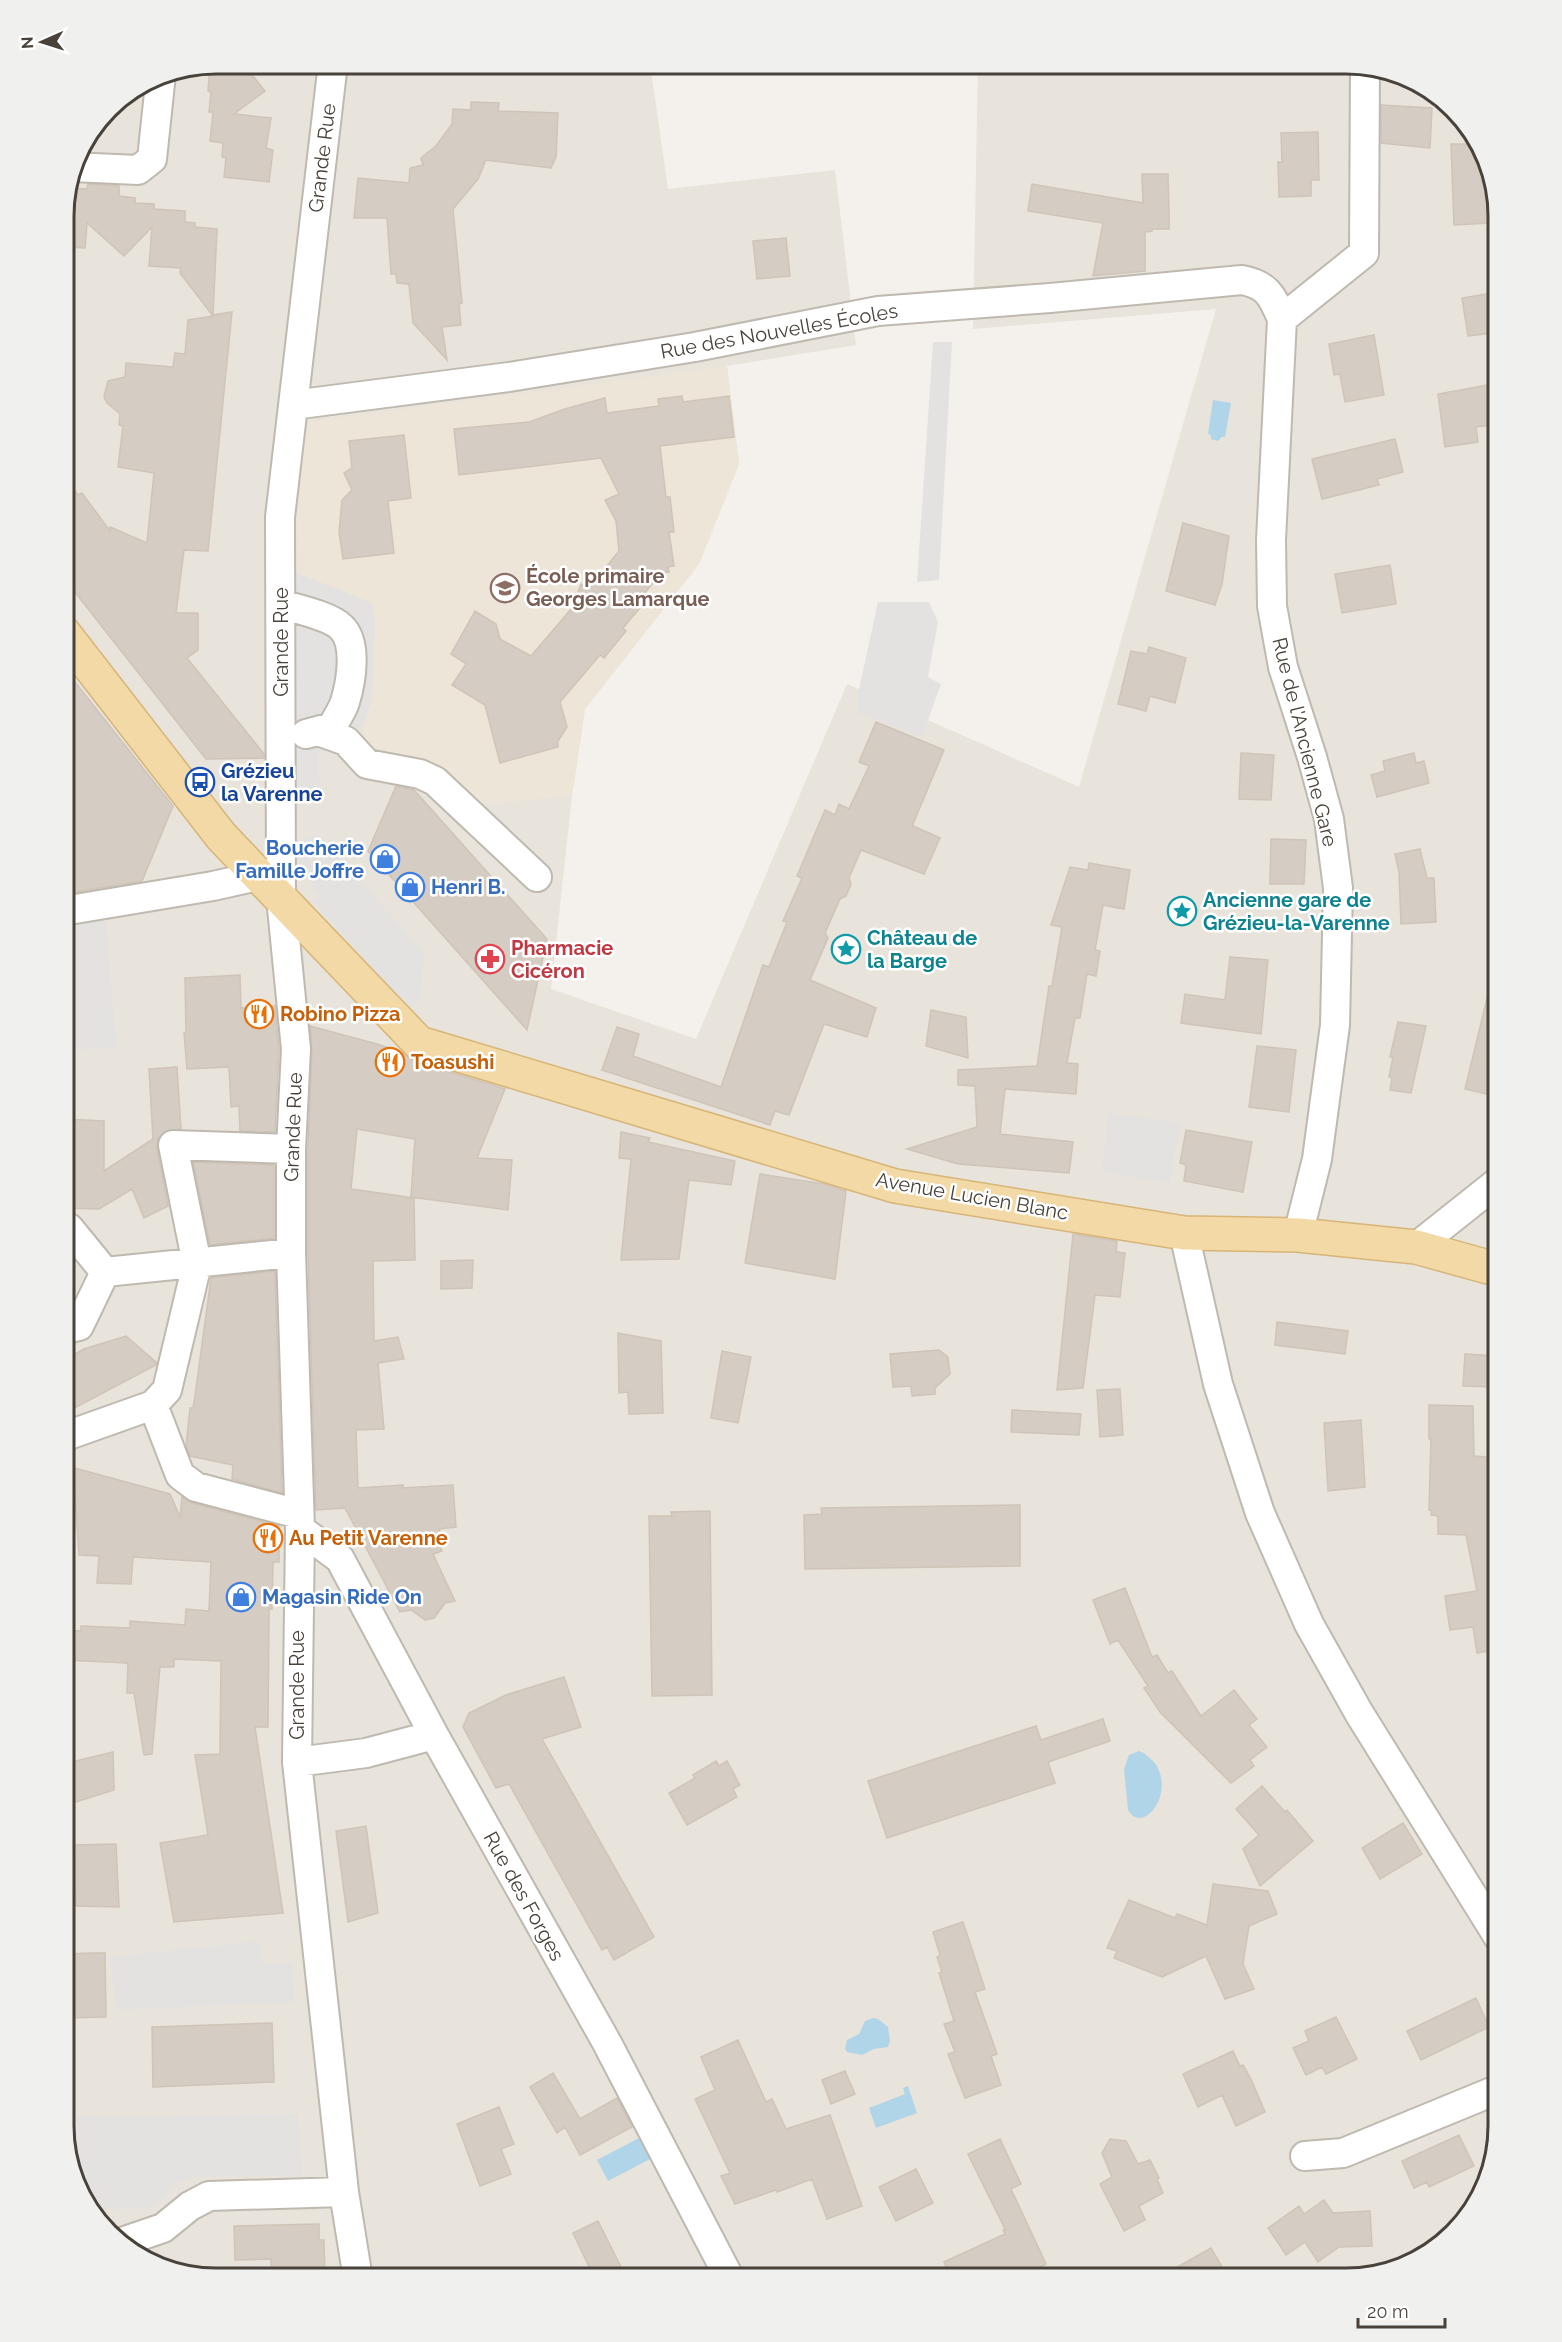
<svg xmlns="http://www.w3.org/2000/svg" width="1562" height="2342" viewBox="0 0 1562 2342" font-family="Raleway,sans-serif">
  <style>
    .residential { fill: #e8e3db }
    .education { fill: #ece5d8 }
    .parking { fill: #e4e2e0 }
    .water { fill: #b0d5e9 }
    .building { fill: #d5cdc3; stroke: #cfc4b7; stroke-width: 1.5 }
    .lines { fill: none; stroke-linecap: round; stroke-linejoin: round }
    .minor-casing { stroke: #bfb9b0; stroke-width: 32 }
    .major-casing { stroke: #d7b577; stroke-width: 36 }
    .minor { stroke: #fff; stroke-width: 28 }
    .major { stroke: #f3d9a6; stroke-width: 33 }
    .labels { text-anchor: middle; stroke-width: 5; stroke-linejoin: round; paint-order: stroke }
    .street-label { font-size: 20px; fill: #48423a; stroke: #fff }
    .education-label { font-size: 20px; font-weight: bold; fill: #785e54; stroke: #fff; text-anchor: start }
    .transit-label { font-size: 20px; font-weight: bold; fill: #164399; stroke: #fff; text-anchor: start }
    .shop-label { font-size: 20px; font-weight: bold; fill: #366cbe; stroke: #fff; text-anchor: start }
    .culture-label { font-size: 20px; font-weight: bold; fill: #0d838f; stroke: #fff; text-anchor: start }
    .health-label { font-size: 20px; font-weight: bold; fill: #be3a42; stroke: #fff; text-anchor: start }
    .food-label { font-size: 20px; font-weight: bold; fill: #c56008; stroke: #fff; text-anchor: start }
    .rim { fill: none; stroke: #48423a; stroke-width: 3 }
  </style>
  <rect width="100%" height="100%" fill="#f4f1ec"/>
  <path class="residential" d="M215 63H650L668 189 835 170 856 345 727 366 739 464 699 564 585 709 572 796 551 989 696 1039 847 684 1079 787 1216 309 973 329 978 63H1357L1431 88 1479 139 1499 215V2127L1478 2203 1423 2259 1347 2279H205L139 2258 83 2203 63 2127V205L75 157 108 107 157 74Z"/>
  <path class="education" d="M727 366 739 464 699 564 585 709 572 796 474 805 434 764 363 754 368 604 292 571 306 422Z"/>
  <path class="parking" d="M933 342H952L939 580 917 582Z
    M292 571 372 603 375 622 372 699 364 724 318 753 320 798 306 791 286 790Z
    M878 602H929L938 622 928 677 941 684 922 737 859 714 858 694Z
    M312 836 323 838 425 954 419 997 409 1009 313 901 320 896 305 875 295 856 299 843Z
    M105 912 116 1047 72 1050 65 918Z
    M1108 1113 1181 1123 1169 1183 1102 1172Z
    M259 1941 262 1964 291 1963 295 2002 117 2010 109 1957Z
    M298 2114 302 2176 195 2177 174 2184 162 2199 149 2208 90 2210 83 2203 63 2127V2117Z"/>
  <path class="water" d="M1213 400 1231 403 1225 437H1222L1218 441 1211 439V435L1208 434Z
    M1139 1751C1145 1753 1149 1757 1154 1762 1177 1792 1143 1836 1128 1810L1124 1769 1129 1755Z
    M873 2018 878 2019 888 2027 890 2041 888 2047 874 2049 862 2055 847 2052 845 2049 847 2040 859 2034 865 2021Z
    M908 2086 917 2113 876 2128 869 2108 905 2094 903 2088Z
    M639 2138 650 2159 608 2181 597 2160Z"/>
  <path class="building" d="M215 63H256L253 76 265 91 234 114 271 118 266 148 273 150 269 182 224 177 226 158 222 157 223 143 210 141 213 112H209L211 92 208 91 210 64Z
    M471 102 499 103 498 111 558 113 556 157 551 168 486 160 478 179 453 209 462 303 459 304 461 325 442 327 447 360 413 323 409 284 397 283 396 274H391L387 218H354L358 178 409 183 410 168 423 165 421 158 436 146 452 124 453 109 471 110Z
    M1381 105 1432 108 1430 148 1381 143Z
    M1318 132 1319 180H1311V196L1279 197 1278 162H1282L1281 133Z
    M1451 144H1480L1488 174 1490 223 1454 225Z
    M1142 174H1168L1169 210V229H1152V231L1145 232V271L1093 276 1103 223 1028 211 1032 184 1143 203Z
    M88 184 119 186V196L135 198V203L154 204V209L185 211V222L195 223V227L217 229 213 315 232 312 208 551 184 550 176 613H198V650L187 658 264 754V758L206 759 63 577V474L78 495 82 493 110 531V527L147 543 154 473 118 467 123 426 119 425 120 414 107 403 104 397 108 381 125 377 126 363 173 367 175 353 185 354 188 320 213 316 180 273 181 268 149 266 152 227 124 256 87 223 85 248 63 247V205L67 188 87 189Z
    M786 238 790 276 757 279 753 241Z
    M1499 292V323L1492 324 1494 333 1468 336 1462 298Z
    M1374 335 1384 395 1345 402 1340 374 1334 375 1329 344Z
    M1499 383V424L1476 427 1478 442 1445 447 1438 394Z
    M682 396 683 402 729 396 734 437 660 446 666 497H670L674 532H669L674 566 668 567 669 572 661 573 640 599 644 603 623 628 626 631 604 658 600 655 560 702 567 727 558 741V747L500 763 485 705 452 685 466 664 451 654 475 611 496 624 500 639 531 656 572 608 581 584 589 588 619 551 616 521 605 500 619 494 601 458 459 475 454 429 529 422 565 409 605 398 607 413 659 406 658 399Z
    M404 435 411 498 388 501 394 553 343 559 339 532 342 500 352 490 344 473 352 468 349 441Z
    M1395 439 1403 472 1377 479 1379 485 1322 499 1312 459Z
    M1183 523 1229 536 1222 584 1215 605 1166 591Z
    M1390 565 1396 604 1342 613 1335 574Z
    M1149 647 1186 658 1175 703 1150 696 1146 711 1118 704 1131 651 1147 654Z
    M63 667 173 806 142 881 63 894Z
    M876 722 944 750 913 824V826L940 838 924 874 861 850 849 878 851 884 846 896 840 899 825 933 828 938 810 980 876 1008 867 1037 824 1024 789 1115 775 1111 770 1125 602 1070 617 1027 639 1034 633 1056 721 1087 763 965 769 967 787 922 783 921 802 878 797 876 825 810 835 815 839 804 849 809 869 766 859 762Z
    M1241 753 1274 755 1271 800 1239 799Z
    M1414 753 1416 763 1424 761 1429 783 1377 797 1371 775 1385 771 1383 761Z
    M396 786 414 790 547 939 527 1030 368 851Z
    M1271 839 1306 840 1304 884H1270Z
    M1420 849 1427 878H1434L1436 922 1401 924 1399 872 1395 854Z
    M1089 863 1130 870 1124 909 1103 905 1095 950 1100 951 1096 976 1087 974 1080 1018H1075L1067 1063 1078 1064 1076 1094 1005 1089 1000 1134 1073 1142 1069 1173 958 1164 907 1149 977 1127 975 1086 958 1085V1070L1037 1066 1049 986H1052L1062 927 1051 925 1070 867 1088 870Z
    M1230 957 1268 960 1261 1034 1181 1023 1185 994 1225 1000Z
    M240 975 241 1008 275 1006 279 1049 275 1132 240 1131 239 1106 231 1107 229 1067 187 1069 184 1033H186L185 978Z
    M1490 986 1499 987V1097L1465 1089Z
    M931 1010 966 1017 968 1058 926 1046Z
    M1398 1022 1426 1026 1411 1093 1390 1090 1392 1078 1389 1077 1393 1057H1390Z
    M310 1026 377 1044 403 1053 414 1061 505 1089 477 1158 512 1160 508 1210 411 1197 415 1139 357 1129 351 1189 414 1198 415 1260 373 1261 374 1341 398 1337 404 1359 378 1363 384 1429 356 1430 358 1488 403 1485V1488L453 1485 456 1527 439 1529 443 1541 439 1543 442 1551 433 1554 455 1601 445 1603 434 1618 425 1620 411 1610 400 1612 345 1508 316 1510 308 1253V1149L312 1050Z
    M1257 1046 1296 1050 1289 1112 1249 1107Z
    M177 1067 181 1129 164 1132 158 1139 157 1148 168 1206 144 1218 132 1189 99 1209 63 1208V1119L104 1121V1171L153 1139 149 1069Z
    M1186 1130 1252 1142 1243 1192 1184 1181 1186 1165 1180 1163Z
    M621 1132 650 1138 648 1142 735 1161 731 1185 689 1180 679 1259 621 1260 631 1159 619 1158Z
    M193 1162 274 1165V1238L210 1245Z
    M760 1174 824 1184 846 1191 835 1279 745 1263Z
    M1073 1234 1117 1241 1116 1252 1125 1253 1120 1297 1095 1295 1083 1388 1057 1390Z
    M473 1260 472 1288 441 1289V1261Z
    M275 1271 282 1493 232 1479 233 1465 190 1456 186 1446 190 1408H193L195 1396 211 1278Z
    M1277 1322 1348 1331 1345 1354 1275 1345Z
    M618 1333 661 1341 663 1413 629 1414 628 1392 619 1393Z
    M126 1336 157 1363 156 1365 63 1414V1361L84 1349Z
    M939 1350 948 1357 950 1374 935 1388V1394L912 1396 911 1386 893 1387 890 1354Z
    M722 1351 751 1357 738 1423 711 1418Z
    M1465 1354 1499 1356V1387L1463 1386Z
    M1120 1389 1123 1435 1100 1437 1097 1390Z
    M1429 1405 1473 1406 1474 1456 1499 1458V1535H1490L1499 1579V1649L1477 1653 1473 1627 1450 1630 1445 1596 1477 1591 1466 1535 1438 1534V1516L1431 1515 1432 1511 1429 1510 1431 1439H1429Z
    M1012 1410 1081 1414 1079 1435 1011 1432Z
    M1361 1420 1365 1487 1328 1491 1324 1423Z
    M67 1466 170 1494 180 1517 182 1497 192 1503 279 1526V1562H273L272 1609H269L268 1727H255L283 1913 174 1922 160 1843 208 1835 195 1755 220 1754 221 1661 174 1659V1667H160L152 1754 144 1755 134 1693H127L128 1663 63 1660V1630L81 1631V1626L130 1628V1621L185 1625 186 1609 209 1611 211 1562 133 1557 131 1584 97 1583 99 1556 79 1555 75 1496H69Z
    M1020 1505V1566L805 1569 804 1515 822 1514 821 1508Z
    M710 1511 712 1695 652 1696 649 1516H672L671 1512Z
    M1125 1588 1152 1657 1157 1655 1168 1673 1172 1671 1201 1716 1234 1690 1257 1719 1249 1725 1267 1747 1250 1760 1254 1766 1231 1783 1160 1712 1144 1688 1148 1686 1118 1640 1110 1644 1093 1600Z
    M564 1677 581 1727 542 1739 654 1937 614 1960 607 1947 602 1950 509 1784 496 1788 463 1727 469 1713 506 1695Z
    M1103 1719 1110 1741 1048 1762 1055 1783 887 1838 868 1781 1036 1726 1041 1740Z
    M113 1752 114 1790 63 1806V1764Z
    M716 1761 719 1766 727 1761 740 1785 733 1789 737 1797 687 1825 669 1793 695 1778 693 1775Z
    M1262 1786 1285 1812 1287 1810 1313 1841 1260 1886 1243 1849 1259 1835 1236 1809Z
    M1403 1823 1422 1854 1380 1879 1362 1848Z
    M366 1826 378 1913 348 1922 336 1831Z
    M116 1844 119 1907 76 1906 74 1845Z
    M1213 1884 1268 1891 1277 1914 1249 1926 1243 1964 1254 1989 1225 1999 1206 1956 1162 1977 1114 1958 1117 1951 1107 1948 1129 1900 1175 1918 1177 1914 1207 1925Z
    M963 1922 985 1989 975 1992 997 2054 991 2056 1001 2085 965 2098 948 2054 955 2052 944 2024 954 2021 939 1973 942 1972 937 1957 940 1955 933 1932Z
    M93 1953H105L106 2017 63 2018V1954Z
    M1476 1998 1489 2027 1421 2060 1407 2031Z
    M1336 2017 1357 2059 1326 2074 1322 2067 1306 2075 1293 2048 1309 2041 1305 2031Z
    M272 2023 274 2082 153 2087 152 2027Z
    M738 2040 766 2102 772 2099 786 2129 830 2115 862 2206 827 2219 812 2179 777 2192 776 2190 735 2204 721 2176 730 2173 695 2099 715 2090 701 2057Z
    M1233 2051 1240 2066 1243 2065 1251 2079 1265 2112 1236 2126 1222 2095 1198 2107 1183 2074Z
    M845 2071 855 2094 831 2104 822 2080Z
    M553 2073 580 2119 617 2098 632 2127 580 2155 565 2127 557 2133 530 2087Z
    M499 2107 514 2144 501 2149 511 2174 480 2186 457 2124Z
    M1459 2135 1474 2166 1429 2187 1427 2182 1414 2188 1402 2161Z
    M1000 2139 1021 2184 1011 2189 1046 2264 1024 2276 1023 2272 1009 2279H951L944 2262 1005 2234 1003 2230 1005 2229 968 2154Z
    M1110 2139 1126 2141 1138 2164 1150 2160 1159 2178 1157 2179 1163 2193 1139 2206 1145 2220 1124 2231 1100 2184 1112 2177 1102 2153Z
    M916 2169 933 2203 896 2221 879 2187Z
    M1324 2200 1333 2213 1370 2211 1372 2246 1339 2247 1318 2262 1305 2242 1286 2255 1268 2228 1299 2206 1304 2214Z
    M598 2221 627 2279H595L573 2233Z
    M319 2224V2240H324L325 2279H272L271 2259 235 2260 234 2226Z
    M1211 2248 1229 2279H1156Z"/>
  <g class="lines">
    <g class="minor-casing">
      <path id="minor" d="M333 63 280 517 281 898 296 1049 291 1149V1253L300 1529 297 1762 344 2192 358 2279
        M72 167 138 170 152 159 161 74
        M1282 319 1364 253 1365 66
        M293 405 509 377 695 347 878 311 1050 298 1242 280C1268 285 1272 296 1282 319L1271 540 1272 606 1283 667 1312 757 1329 819 1338 888 1335 1025 1317 1159 1298 1235
        M281 604C297 609 330 616 341 627 358 643 351 682 345 702 342 711 336 719 332 727L306 734
        M318 731 346 741 367 764 420 774 435 781 537 877
        M63 911 213 886 258 876
        M63 1228H69L105 1272
        M1184 1233 1218 1384 1260 1513 1309 1624 1359 1713 1499 1938
        M1416 1247 1499 1181
        M105 1272 291 1253
        M63 1330 79 1326 105 1272
        M153 1405 180 1475 196 1487 299 1514
        M63 1437 153 1405 167 1390 197 1264 173 1145 291 1149
        M300 1529 340 1559 434 1735 607 2043 730 2279
        M297 1762 366 1753 434 1735
        M1305 2156 1343 2153 1499 2089
        M122 2242 163 2228 190 2206 209 2196 344 2192"/>
    </g>
    <g class="major-casing">
      <path id="major" d="M63 632 221 836 419 1043 895 1186 1184 1233 1298 1235 1416 1247 1499 1270"/>
    </g>
    <use href="#minor" class="minor"/>
    <use href="#major" class="major"/>
  </g>
  <defs>
    <g id="school-ring" transform="scale(1.5)"><circle r="9.5" fill="#fff" stroke="#8d6e63" stroke-width="1.5"/><path d="M0-5L7-2L0 1L-7-2ZM-4 1L0 2.5L4 1V4Q0 6-4 4Z" fill="#8d6e63"/></g>
    <g id="bus-ring" transform="scale(1.5)"><circle r="9.5" fill="#fff" stroke="#1a4fb4" stroke-width="1.5"/><path d="M-5-6H5V4H4V6H2V4H-2V6H-4V4H-5ZM-3.5-4V0h7V-4ZM-3.5 1.2v1.5H-2V1.2ZM2 1.2v1.5H3.5V1.2Z" fill="#1a4fb4"/></g>
    <g id="shop-ring" transform="scale(1.5)"><circle r="9.5" fill="#fff" stroke="#3f7fe0" stroke-width="1.5"/><path d="M-5-2.5h2.3a2.7 3.5 0 0 1 5.4 0H5L5.5 6h-11ZM-1.5-2.5h3a1.5 2.3 0 0 0-3 0Z" fill="#3f7fe0"/></g>
    <g id="sight-ring" transform="scale(1.5)"><circle r="9.5" fill="#fff" stroke="#0f9aa8" stroke-width="1.5"/><path d="M0-6L1.8-2.2L6-1.7L2.9 1.2L3.7 5.4L0 3.3L-3.7 5.4L-2.9 1.2L-6-1.7L-1.8-2.2Z" fill="#0f9aa8"/></g>
    <g id="pharmacy-ring" transform="scale(1.5)"><circle r="9.5" fill="#fff" stroke="#e0444e" stroke-width="1.5"/><path d="M-2-6h4v4h4v4h-4v4h-4v-4h-4v-4h4Z" fill="#e0444e"/></g>
    <g id="restaurant-ring" transform="scale(1.5)"><circle r="9.5" fill="#fff" stroke="#e8710a" stroke-width="1.5"/><path d="M-5-6h1v4h1v-4h1v4h1v-4h1v5L-1.5 .5V6h-2V.5L-5-1ZM5-6V6H3V1.5H1.5Q1.5-4 5-6Z" fill="#e8710a"/></g>
  </defs>
  <g fill-rule="evenodd">
    <use href="#school-ring" x="505" y="588"/>
    <use href="#bus-ring" x="200" y="782"/>
    <use href="#shop-ring" x="385" y="859"/>
    <use href="#shop-ring" x="410" y="887"/>
    <use href="#sight-ring" x="1182" y="911"/>
    <use href="#sight-ring" x="846" y="949"/>
    <use href="#pharmacy-ring" x="490" y="959"/>
    <use href="#restaurant-ring" x="259" y="1014"/>
    <use href="#restaurant-ring" x="390" y="1062"/>
    <use href="#restaurant-ring" x="268" y="1538"/>
    <use href="#shop-ring" x="241" y="1597"/>
  </g>
  <g class="labels">
    <g class="street-label">
      <text transform="translate(322 158) rotate(-83)" y="7">Grande Rue</text>
      <text transform="translate(779 331) rotate(-10)" y="7">Rue des Nouvelles Écoles</text>
      <text transform="translate(281 642) rotate(-90)" y="7">Grande Rue</text>
      <text transform="translate(1305 742) rotate(76)" y="7">Rue de l'Ancienne Gare</text>
      <text transform="translate(293 1127) rotate(-88)" y="7">Grande Rue</text>
      <text transform="translate(972 1196) rotate(10)" y="7">Avenue Lucien Blanc</text>
      <text transform="translate(297 1685) rotate(-90)" y="7">Grande Rue</text>
      <text transform="translate(524 1896) rotate(61)" y="7">Rue des Forges</text>
    </g>
    <g class="education-label">
      <text x="526" y="583">École primaire<tspan x="526" dy="23">Georges Lamarque</tspan></text>
    </g>
    <g class="transit-label">
      <text x="221" y="778">Grézieu<tspan x="221" dy="23">la Varenne</tspan></text>
    </g>
    <g class="shop-label">
      <text x="364" y="855" text-anchor="end">Boucherie<tspan x="364" dy="23">Famille Joffre</tspan></text>
      <text x="431" y="894">Henri B.</text>
      <text x="262" y="1604">Magasin Ride On</text>
    </g>
    <g class="culture-label">
      <text x="1203" y="907">Ancienne gare de<tspan x="1203" dy="23">Grézieu-la-Varenne</tspan></text>
      <text x="867" y="945">Château de<tspan x="867" dy="23">la Barge</tspan></text>
    </g>
    <g class="health-label">
      <text x="511" y="955">Pharmacie<tspan x="511" dy="23">Cicéron</tspan></text>
    </g>
    <g class="food-label">
      <text x="280" y="1021">Robino Pizza</text>
      <text x="411" y="1069">Toasushi</text>
      <text x="289" y="1545">Au Petit Varenne</text>
    </g>
  </g>
  <path d="M0 0H1562V2342H0ZM216 74H1346A142 142 0 0 1 1488 216V2126A142 142 0 0 1 1346 2268H216A142 142 0 0 1 74 2126V216A142 142 0 0 1 216 74Z" fill="#f0f0ef" fill-rule="evenodd"/>
  <path class="rim" d="M216 74H1346A142 142 0 0 1 1488 216V2126A142 142 0 0 1 1346 2268H216A142 142 0 0 1 74 2126V216A142 142 0 0 1 216 74Z"/>
  <g transform="translate(42 42) rotate(267)" stroke="#ffffff" stroke-width="4.5" paint-order="stroke">
  <path d="M0-4.5L10 22L0 15L-10 22Z" fill="#48423a"/>
  <text y="-9" font-size="16" font-weight="bold" text-anchor="middle" fill="#48423a">N</text>
  </g>
  <path d="M1358 2318v9h87v-9" fill="none" stroke="#48423a" stroke-width="3"/>
  <text x="1367" y="2318" font-size="18" fill="#48423a" stroke="#ffffff" stroke-width="4.5" paint-order="stroke">20 m</text>
</svg>
